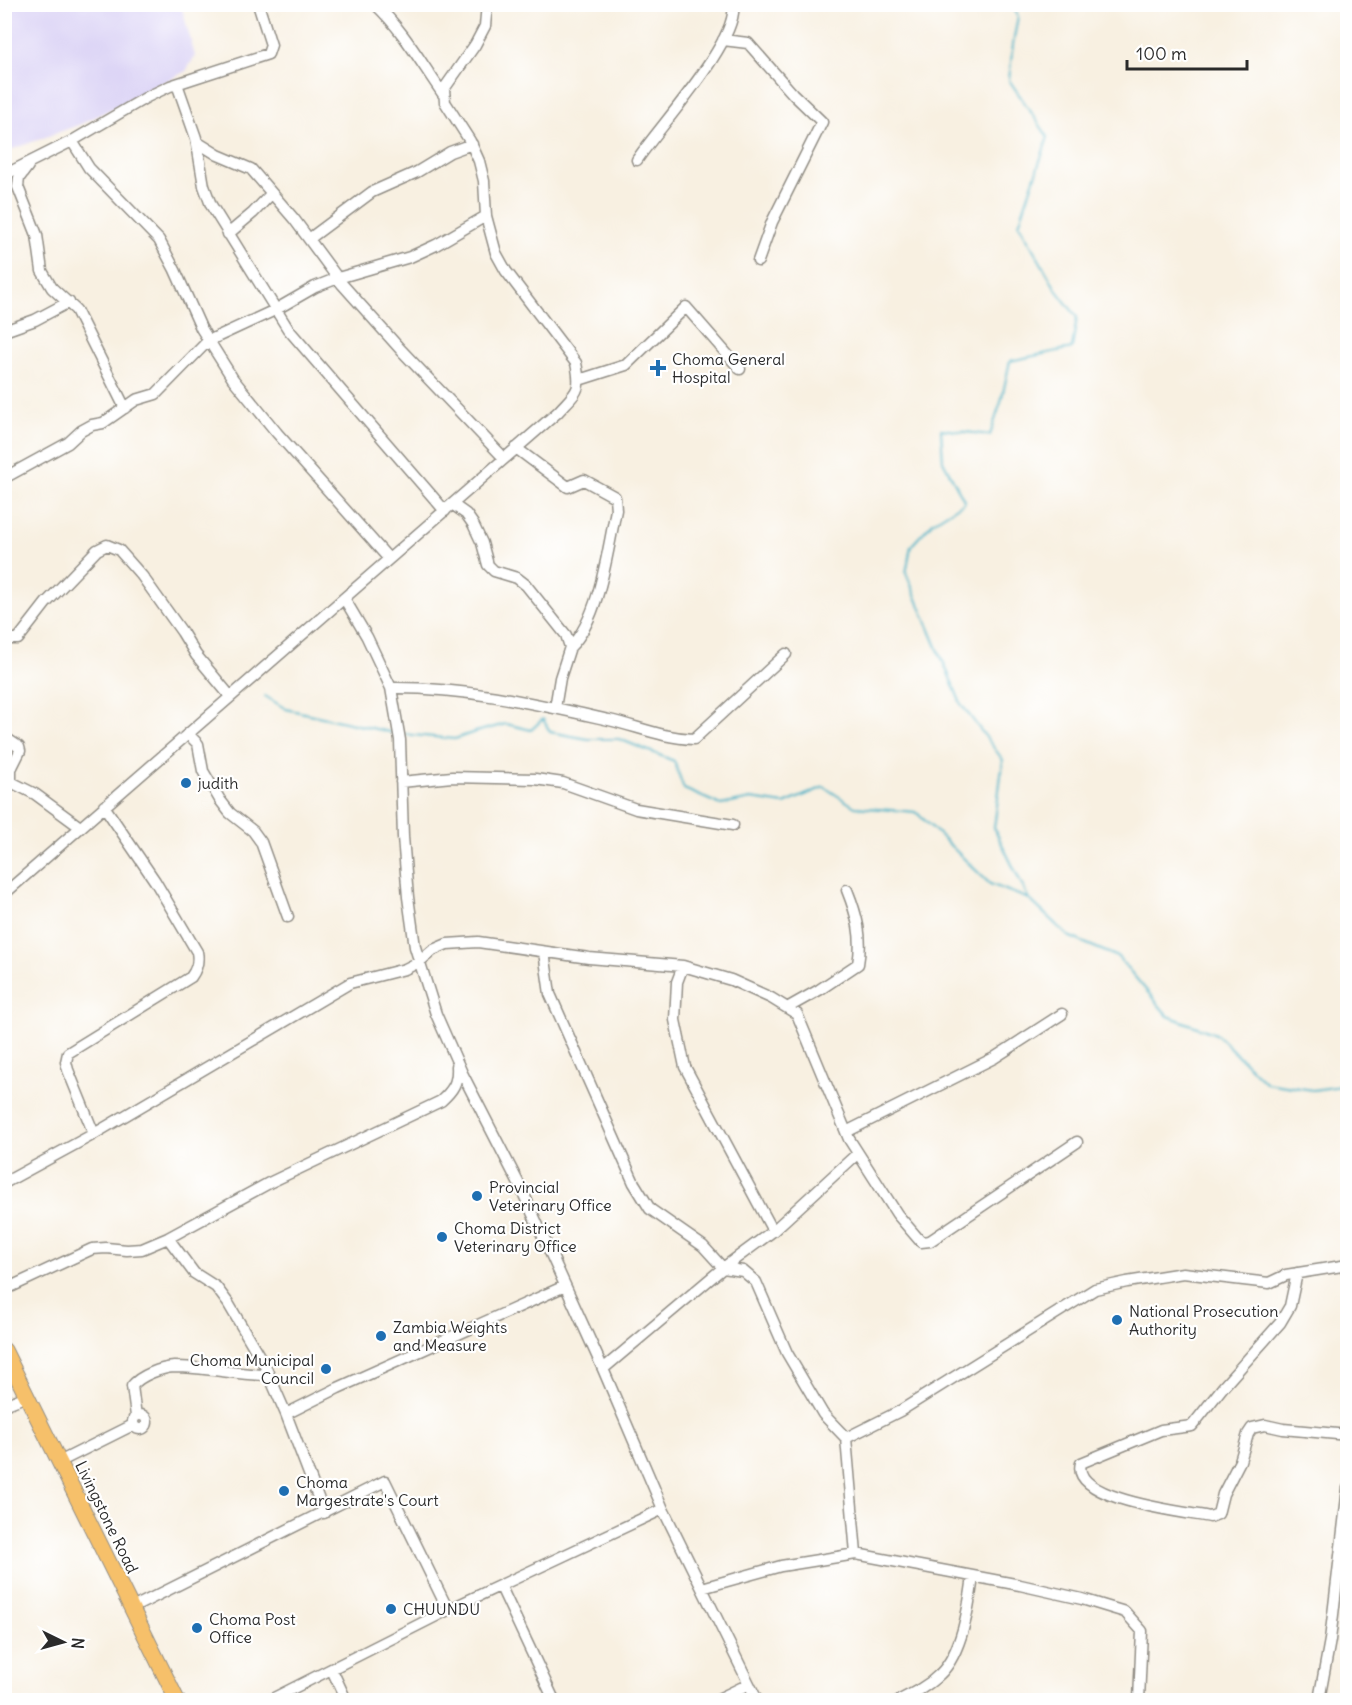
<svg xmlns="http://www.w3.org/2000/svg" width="1352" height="1705" viewBox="0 0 1352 1705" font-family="Delius,sans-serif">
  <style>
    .built { fill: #ddd5f6 }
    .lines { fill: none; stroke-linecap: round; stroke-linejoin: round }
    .stream { stroke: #49b2c7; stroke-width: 2 }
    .minor-casing { stroke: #928e86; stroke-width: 13 }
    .highway-casing { stroke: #928e86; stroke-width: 17 }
    .minor { stroke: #fff; stroke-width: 10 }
    .highway { stroke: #f6c06b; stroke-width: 15 }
    .poi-dot { fill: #1f6fb2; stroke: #fff; stroke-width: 2 }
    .labels { text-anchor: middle; stroke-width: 4.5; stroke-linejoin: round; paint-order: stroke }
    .poi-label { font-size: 16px; fill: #2b2b2b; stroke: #fff; text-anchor: start }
    .street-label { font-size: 16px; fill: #2b2b2b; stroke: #fff }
  </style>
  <rect width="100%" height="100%" fill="#fff"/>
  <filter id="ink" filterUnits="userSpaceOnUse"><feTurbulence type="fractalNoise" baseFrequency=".0167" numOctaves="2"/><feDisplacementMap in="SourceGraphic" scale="12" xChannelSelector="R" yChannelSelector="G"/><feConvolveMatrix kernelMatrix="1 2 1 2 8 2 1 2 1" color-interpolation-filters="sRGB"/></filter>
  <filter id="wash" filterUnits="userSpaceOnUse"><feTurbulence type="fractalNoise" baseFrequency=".008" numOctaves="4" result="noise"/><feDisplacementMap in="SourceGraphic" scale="24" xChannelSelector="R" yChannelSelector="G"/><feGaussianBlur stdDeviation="1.35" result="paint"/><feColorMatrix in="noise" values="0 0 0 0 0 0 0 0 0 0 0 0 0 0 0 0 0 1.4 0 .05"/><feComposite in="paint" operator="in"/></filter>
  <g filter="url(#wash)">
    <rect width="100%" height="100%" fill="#f8f0e1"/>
    <path class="built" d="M5 4 181 5 195 56 186 71 81 124 5 152Z"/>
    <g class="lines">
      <path class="stream" d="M1012 4 1018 16 1013 44 1009 80 1048 137 1019 224 1057 291 1077 317 1072 348 1010 361 1001 402 990 435 941 429 943 461 965 502 933 522 911 546 906 573 961 704 1003 760 994 828 1028 897
        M265 696 286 709 394 733
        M402 734 455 739 475 732 506 724 531 730 543 719 550 732 588 739H619L674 761 684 789 721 805 751 799 784 804 824 787 855 807 916 812 990 884 1029 899 1068 936 1118 957 1168 1016 1216 1034 1266 1083 1313 1090 1348 1085"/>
    </g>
  </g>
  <g filter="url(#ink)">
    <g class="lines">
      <g class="minor-casing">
        <path id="minor" d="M375 4C404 31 421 63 443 94
          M723 40 748 43 793 94 822 122 772 222 758 261
          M177 84 196 138 204 186 211 205 288 329 445 511
          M72 141 89 168 159 240 175 270 201 328 233 379 277 433 389 559
          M197 142 218 155 251 169 294 219 342 284 401 350 504 458
          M637 160C657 129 740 40 733 4
          M28 166 19 178 18 187 37 235 42 271 52 288 76 310 125 408
          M4 175 72 141 147 97 170 86 268 54 271 45 258 4
          M228 234 253 213 271 194
          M309 239 372 192 417 172 450 152 472 144
          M4 331 35 320 69 302
          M579 380 626 365 686 307 740 369
          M516 448 568 487 584 480 615 497 616 510C608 549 599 620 570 647
          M4 478 68 443 81 431 92 425 103 423 136 400 156 394 208 341 275 310 315 287 338 278 410 257 436 245 486 216
          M452 504 466 514 473 524 482 543 488 565 494 571 517 578 526 585 566 635 570 647 560 678 555 708
          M344 598 367 637 391 688 400 740 403 837 408 897 415 947 436 1014 462 1073 521 1188 603 1369 663 1509 757 1700
          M4 634 12 639H18L46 603 97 550 107 545 119 550 142 576 182 632 196 655 230 696
          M391 688C465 687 537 704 609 720 639 727 663 738 694 739L786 654
          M188 734 198 744 203 771 220 800 230 813 253 831 261 842 288 917
          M4 737 19 747 20 751 11 769V782L35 794 80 827
          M401 782 452 777 535 779 563 783 636 809 733 825
          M4 894 558 412C577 391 582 392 576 363L506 271 496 253 486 216 484 181 479 161 470 141 445 102 444 89 475 45 485 26 487 4
          M544 952 550 994 634 1183 650 1209 703 1246 723 1268 743 1271 756 1282 787 1353 823 1414 846 1438 900 1411 1095 1289 1127 1282 1183 1273 1269 1283 1286 1275 1348 1265
          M683 966 677 982 675 1020 685 1067 773 1231
          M787 1008 819 990 858 964C863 937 857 915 847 890
          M846 1132 994 1058 1062 1014
          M94 1134 68 1070 66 1062 68 1053 191 977C197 969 199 962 197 952L155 881 104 806
          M4 1183 94 1134 350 983 405 969 419 962 433 950 447 944 478 942 589 958 683 966 731 980 771 998 797 1014 849 1139 897 1214 921 1242 930 1241 1077 1142
          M168 1238 194 1273 216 1287 228 1303 265 1366 286 1414
          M1297 1273 1290 1306 1280 1323 1223 1387 1192 1426 1161 1430 1081 1463C1070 1500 1185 1512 1210 1517L1218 1514 1223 1494 1240 1461 1248 1434 1252 1428 1265 1425 1283 1429 1348 1435
          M4 1290 92 1249 106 1248 127 1250 142 1249 168 1238 269 1183 441 1101C453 1090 458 1083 457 1066
          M603 1369 723 1268 773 1231 857 1154
          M4 1405 27 1396
          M133 1422a7 7 0 1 1 14 0a7 7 0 1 1-14 0Z
          M136 1416 132 1386C141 1375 161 1368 174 1367 206 1367 237 1375 269 1375
          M846 1438 856 1554
          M59 1462 133 1425
          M324 1513 286 1414 338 1388 565 1286
          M501 1587 554 1700
          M702 1588 781 1566 856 1554 1020 1585 1082 1599 1125 1612 1142 1631 1139 1700
          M132 1608 385 1481 448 1610
          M332 1670 346 1700
          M270 1700 448 1610 663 1509
          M716 1700 749 1684
          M900 1700C914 1693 928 1686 940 1674 962 1653 969 1606 973 1577
          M1319 1700 1330 1640 1348 1488"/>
      </g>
      <g class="highway-casing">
        <path id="highway" d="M4 1350 177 1700"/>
      </g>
      <use href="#minor" class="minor"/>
      <use href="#highway" class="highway"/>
    </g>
  </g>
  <g class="poi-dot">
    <path d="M655 359h6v6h6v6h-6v6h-6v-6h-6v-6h6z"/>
    <circle cx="186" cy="783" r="6"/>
    <circle cx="477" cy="1196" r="6"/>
    <circle cx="442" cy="1237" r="6"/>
    <circle cx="1117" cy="1320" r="6"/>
    <circle cx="381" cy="1336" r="6"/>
    <circle cx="326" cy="1369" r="6"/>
    <circle cx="284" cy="1491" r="6"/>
    <circle cx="391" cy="1609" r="6"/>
    <circle cx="197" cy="1628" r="6"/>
  </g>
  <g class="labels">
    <g class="poi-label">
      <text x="672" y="365">Choma General<tspan x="672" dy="18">Hospital</tspan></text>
      <text x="198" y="789">judith</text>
      <text x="489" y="1193">Provincial<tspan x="489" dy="18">Veterinary Office</tspan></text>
      <text x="454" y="1234">Choma District<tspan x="454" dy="18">Veterinary Office</tspan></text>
      <text x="1129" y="1317">National Prosecution<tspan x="1129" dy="18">Authority</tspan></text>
      <text x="393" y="1333">Zambia Weights<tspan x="393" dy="18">and Measure</tspan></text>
      <text x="314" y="1366" text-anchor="end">Choma Municipal<tspan x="314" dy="18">Council</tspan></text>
      <text x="296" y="1488">Choma<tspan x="296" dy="18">Margestrate's Court</tspan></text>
      <text x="403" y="1615">CHUUNDU</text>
      <text x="209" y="1625">Choma Post<tspan x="209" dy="18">Office</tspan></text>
    </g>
    <g class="street-label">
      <text transform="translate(107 1517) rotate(64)" y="6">Livingstone Road</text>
    </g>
  </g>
  <rect width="1352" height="1705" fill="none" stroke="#fff" stroke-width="24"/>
  <g transform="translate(63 1642) rotate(95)" stroke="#ffffff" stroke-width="4.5" paint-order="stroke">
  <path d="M0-4.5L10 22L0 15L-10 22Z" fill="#2b2b2b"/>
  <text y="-9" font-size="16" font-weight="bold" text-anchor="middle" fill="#2b2b2b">N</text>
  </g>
  <path d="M1127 60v9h120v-9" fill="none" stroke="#2b2b2b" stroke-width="3"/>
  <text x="1136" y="60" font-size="18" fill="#2b2b2b" stroke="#ffffff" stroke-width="4.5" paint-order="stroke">100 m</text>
</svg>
